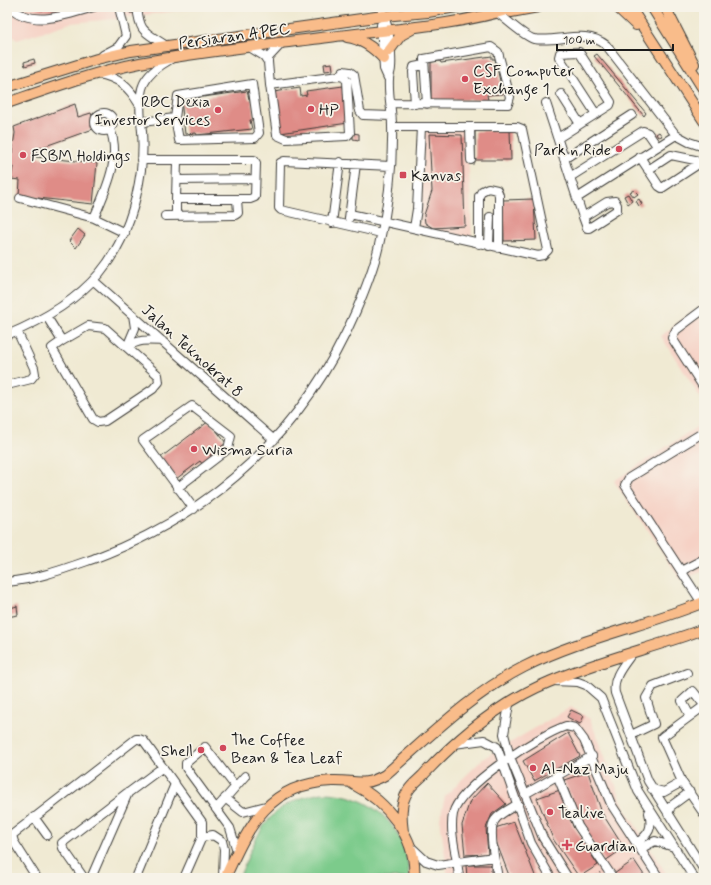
<svg xmlns="http://www.w3.org/2000/svg" width="711" height="885" viewBox="0 0 711 885" font-family="Mynerve,sans-serif">
  <style>
    .built { fill: #f6d1c5 }
    .green { fill: #7bcb8b; stroke: #4c7454 }
    .building { fill: #df8c87 }
    .lines { fill: none; stroke-linecap: round; stroke-linejoin: round }
    .minor-casing { stroke: #3c3b37; stroke-width: 10 }
    .major-casing { stroke: #3c3b37; stroke-width: 12 }
    .path { stroke: #3c3b37; stroke-width: 1.5; stroke-dasharray: 1 3; stroke-linecap: butt }
    .minor { stroke: #fff; stroke-width: 8 }
    .major { stroke: #f9bc8a; stroke-width: 10 }
    .poi-dot { fill: #d1495b; stroke: #f7f3e8; stroke-width: 1.5 }
    .labels { text-anchor: middle; stroke-width: 3.5; stroke-linejoin: round; paint-order: stroke }
    .street-label { font-size: 16px; fill: #1c1c1c; stroke: #f7f3e8 }
    .poi-label { font-size: 16px; fill: #1c1c1c; stroke: #f7f3e8; text-anchor: start }
  </style>
  <rect width="100%" height="100%" fill="#f7f3e8"/>
  <filter id="ink" filterUnits="userSpaceOnUse"><feTurbulence type="fractalNoise" baseFrequency=".025" numOctaves="2"/><feDisplacementMap in="SourceGraphic" scale="8" xChannelSelector="R" yChannelSelector="G"/><feConvolveMatrix kernelMatrix="1 2 1 2 8 2 1 2 1" color-interpolation-filters="sRGB"/></filter>
  <filter id="wash" filterUnits="userSpaceOnUse"><feTurbulence type="fractalNoise" baseFrequency=".012" numOctaves="4" result="noise"/><feDisplacementMap in="SourceGraphic" scale="16" xChannelSelector="R" yChannelSelector="G"/><feGaussianBlur stdDeviation="0.9" result="paint"/><feColorMatrix in="noise" values="0 0 0 0 0 0 0 0 0 0 0 0 0 0 0 0 0 1.4 0 .05"/><feComposite in="paint" operator="in"/></filter>
  <g filter="url(#wash)">
    <rect width="100%" height="100%" fill="#f0ead3"/>
    <path class="built" d="M7 7H206L115 19 70 23 17 40 7 32Z
      M467 130 472 238 419 226 425 131Z
      M704 303V403L661 336Z
      M704 422V571L681 580 614 481Z
      M571 707 590 719 625 809 669 878H448L440 819 445 796 484 758Z"/>
    <path class="green" d="M322 793C373 793 408 828 409 878H239C259 831 266 803 322 793Z"/>
    <g id="blocks">
      <path class="building" d="M33 7H68V8L53 11 42 10Z
        M135 8V13H130V9Z
        M597 54 646 113 644 116 594 56Z
        M492 56V59H495L503 94 487 95 488 100H431V62L440 61 441 63Z
        M34 59 35 63 25 66 24 62Z
        M332 63 333 70 325 71 324 64Z
        M343 86 348 123 280 133 274 92 300 88 301 96 307 95 306 91Z
        M247 91 249 99H252L254 120H250L252 129 197 135 196 133 185 134 181 100Z
        M75 104 78 117 91 113 96 128 37 149 36 157 97 163 93 204 19 196 20 180 11 179 13 167 8 166 9 153H12L15 133 14 127Z
        M510 130 511 160H475V131Z
        M659 132 662 136 658 137 656 134Z
        M353 133 359 134V140L353 139Z
        M429 134 462 135 465 226 433 228 425 223 424 215 432 191Z
        M634 190 638 194 634 197 630 192Z
        M628 194 632 201 628 204 624 196Z
        M534 199 536 240 504 241 503 200Z
        M639 199 642 204 639 206 636 201Z
        M78 229 85 235 76 248 69 241Z
        M209 421 226 443 210 455 212 458 203 465 200 461 176 479 160 458Z
        M17 606 18 615 7 617V609Z
        M571 710 584 716 580 724 567 717Z
        M568 733 580 756 534 781 523 761Z
        M588 772 602 813 624 848 605 861 582 825 564 780Z
        M487 783 506 804 492 814 486 828 488 854 465 855 462 825 470 801Z
        M560 790 573 826 598 865 579 877 553 839 537 798Z
        M514 822 536 878H510L494 836 495 828Z
        M634 860 646 878H617L614 874Z
        M466 865H491V878H467Z"/>
    </g>
  </g>
  <g filter="url(#ink)">
    <use href="#blocks" fill-opacity="0" stroke="#3c3b37" stroke-width="1"/>
    <g class="lines">
      <g class="minor-casing">
        <path id="minor" d="M10 7C33 29 68 14 94 7
          M137 7C140 33 144 31 165 45
          M499 14C507 20 525 37 534 39 559 43 585 28 606 45L676 135 689 142 704 147
          M381 25 384 69 388 78
          M251 48 264 56 268 62V58L281 44
          M103 55 118 47 126 36 119 7
          M268 62 270 85
          M98 74C118 77 129 87 139 104
          M339 76 344 77 347 81 350 133 347 136 286 139 277 135 270 85Z
          M339 76 343 71 350 72 354 75 360 111 363 115 391 116
          M252 84 259 133 255 138 179 140 175 118 178 96Z
          M561 94 580 124
          M391 103 508 104 510 97 498 52 491 47 424 59 427 104
          M546 103 583 217 587 228H589L617 210V205L615 201 607 202 583 217
          M415 104 413 72 414 67 424 65
          M95 122a9 9 0 1 1 18 0a9 9 0 1 1-18 0Z
          M142 122 175 118
          M470 127 471 160
          M110 129C122 159 105 191 94 218L125 233
          M558 138 610 105 611 102 579 52 560 53 559 57 596 114
          M640 157 659 186 662 188 697 165V163L695 160 671 155 648 170
          M564 159 632 115
          M141 160H254L256 163 255 197 250 199H176L177 161
          M570 177 643 131 648 133 657 146
          M177 180 255 179
          M20 198 94 218
          M577 198 676 135
          M350 214 538 256 543 255 548 250 522 129 517 127H392
          M165 216 235 215 238 213 237 199
          M176 216V199
          M349 218 356 164
          M332 223 340 162
          M414 228 417 209 421 127
          M381 233 281 210 279 208 280 163 284 161 391 166
          M479 244V196L482 191 488 188 497 190 499 195V248
          M489 246 490 217
          M94 281 274 440
          M704 309 676 330 672 338 704 388
          M133 315 135 328 127 347C139 339 147 340 162 341
          M47 317 62 341 88 326 105 328 158 375 159 382 153 389 105 421 98 422 93 419 52 348 62 341
          M7 335C87 302 129 258 141 170 143 155 143 137 141 121 138 88 141 76 171 59
          M11 384 31 379 35 374 34 368 17 331
          M177 488 228 449 231 436 192 406 143 440 194 509
          M681 571 704 559
          M7 582C37 579 64 569 93 559 214 514 305 430 356 311 365 290 374 268 379 245 388 207 393 165 392 126 392 110 388 95 389 79 389 75 391 72 391 68 392 56 390 41 388 29 386 21 383 15 382 7
          M702 603 625 485 629 478 704 432
          M633 652C624 665 612 677 615 693L648 781 704 870
          M553 681 578 682 586 685 601 698 638 791 694 878
          M509 704 504 734 510 757 543 838 568 878
          M704 706 662 737 682 782 704 814
          M690 716 682 701 693 691 704 705
          M631 735 654 724 646 698 653 686 687 673
          M454 744 484 740 497 747 531 843 551 878
          M557 775 578 826 613 878
          M235 786 205 747 186 763V768L230 828 237 851
          M652 789 664 792 682 782
          M525 794 592 756
          M225 798 243 812 266 806
          M216 809 245 776
          M668 814 671 806 690 792
          M34 817 47 835
          M202 837 213 835 222 841 224 849 223 878
          M637 843C649 834 653 828 649 813
          M409 845 426 861 438 865 494 857
          M640 849 655 841 674 847
          M37 878 14 842 12 835 136 739H139L144 741 202 822V837L184 878
          M84 878 63 848 62 843 127 793
          M91 878 128 793 163 767
          M136 878 175 784
          M459 878C458 858 449 835 453 814 459 786 539 735 566 726L575 728 584 740 611 804 659 878
          M498 878C496 865 487 830 495 820 500 813 510 809 518 804"/>
      </g>
      <g class="major-casing">
        <path id="major" d="M617 7 636 25
          M630 7 704 121
          M652 7 704 90
          M665 7 694 64
          M511 12 538 7
          M347 37C362 39 373 47 384 59
          M389 51 401 35 412 29
          M7 87 97 59 131 51 383 16 428 12 456 7
          M7 103C51 88 95 72 140 63 202 51 266 45 329 37 392 29 456 26 517 7
          M353 784C386 801 418 838 414 878
          M403 832C401 818 400 803 408 791 412 784 420 779 425 773 459 737 503 701 549 682 599 660 653 648 704 629
          M225 878C249 826 267 784 332 781 355 780 362 788 385 775 429 737 471 694 524 667 581 638 645 626 704 602"/>
      </g>
      <path class="path" d="M593 878 601 872"/>
      <use href="#minor" class="minor"/>
      <use href="#major" class="major"/>
    </g>
  </g>
  <g class="poi-dot">
    <circle cx="465" cy="79" r="4"/>
    <circle cx="311" cy="109" r="4"/>
    <circle cx="218" cy="110" r="4"/>
    <circle cx="619" cy="149" r="4"/>
    <circle cx="23" cy="155" r="4"/>
    <rect x="399" y="171" width="8" height="8" rx="2"/>
    <circle cx="194" cy="449" r="4"/>
    <circle cx="223" cy="748" r="4"/>
    <circle cx="201" cy="750" r="4"/>
    <circle cx="533" cy="768" r="4"/>
    <circle cx="550" cy="812" r="4"/>
    <path d="M565 839h4v4h4v4h-4v4h-4v-4h-4v-4h4z"/>
  </g>
  <g class="labels">
    <g class="street-label">
      <text transform="translate(234 35) rotate(-8)" y="6">Persiaran APEC</text>
      <text transform="translate(193 350) rotate(42)" y="6">Jalan Teknokrat 8</text>
    </g>
    <g class="poi-label">
      <text x="473" y="76">CSF Computer<tspan x="473" dy="18">Exchange 1</tspan></text>
      <text x="210" y="107" text-anchor="end">RBC Dexia<tspan x="210" dy="18">Investor Services</tspan></text>
      <text x="319" y="115">HP</text>
      <text x="611" y="155" text-anchor="end">Park n Ride</text>
      <text x="31" y="161">FSBM Holdings</text>
      <text x="411" y="181">Kanvas</text>
      <text x="202" y="455">Wisma Suria</text>
      <text x="231" y="745">The Coffee<tspan x="231" dy="18">Bean &amp; Tea Leaf</tspan></text>
      <text x="193" y="756" text-anchor="end">Shell</text>
      <text x="541" y="774">Al-Naz Maju</text>
      <text x="558" y="818">Tealive</text>
      <text x="575" y="851">Guardian</text>
    </g>
  </g>
  <rect width="711" height="885" fill="none" stroke="#f7f3e8" stroke-width="24"/>
  <path d="M557 44v6h116v-6" fill="none" stroke="#1c1c1c" stroke-width="2"/>
  <text x="563" y="44" font-size="12" fill="#1c1c1c" stroke="#f7f3e8" stroke-width="3" paint-order="stroke">100 m</text>
</svg>
